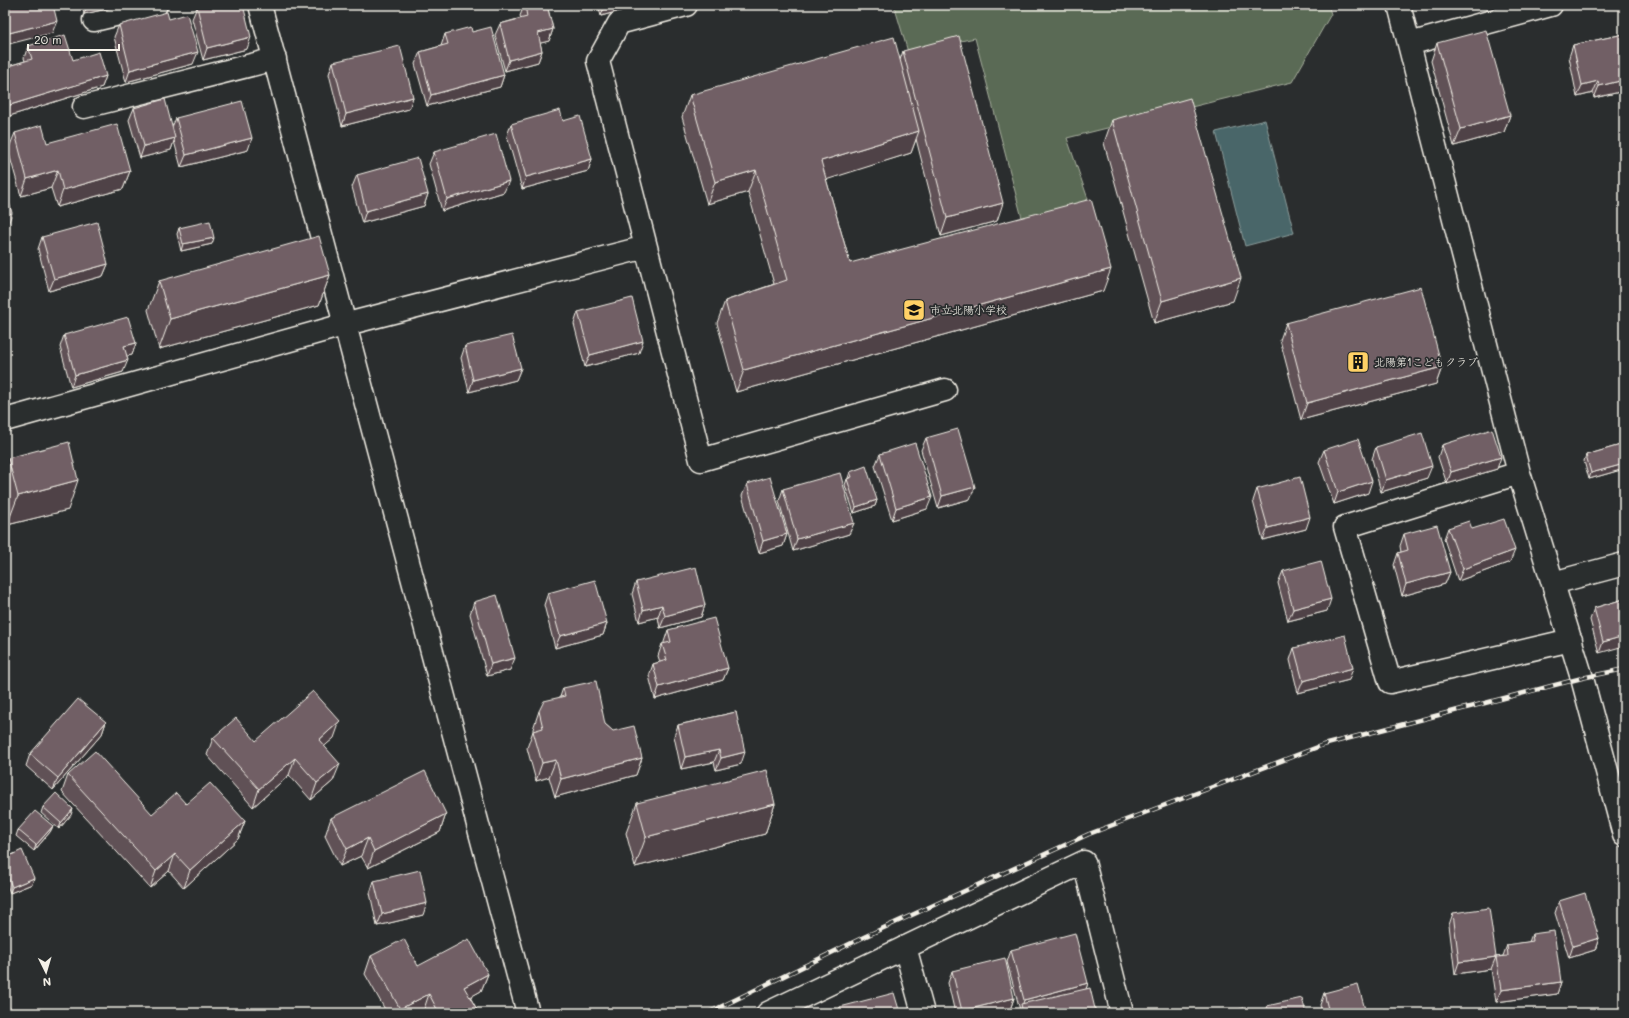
<svg xmlns="http://www.w3.org/2000/svg" width="1629" height="1018" viewBox="0 0 1629 1018" font-family="Mali,'Klee One',sans-serif">
  <style>
    .green { fill: #5a6b54; stroke: #a7ae9e }
    .water { fill: #486669; stroke: #8d9e9c }
    .lines { fill: none; stroke-linecap: round; stroke-linejoin: round }
    .minor-casing { stroke: #f4f1e8; stroke-width: 25 }
    .minor { stroke: #2a2d2e; stroke-width: 22 }
    .rail-casing { stroke: #f4f1e8; stroke-width: 4.5 }
    .rail { stroke: #2a2d2e; stroke-width: 3; stroke-dasharray: 9; stroke-linecap: butt }
    .wall { fill: #615157; stroke: #f4f1e8 }
    .shaded-wall { fill: #4f4247; stroke: #f4f1e8 }
    .building { fill: #715e65; stroke: #f4f1e8 }
    .labels { text-anchor: middle; stroke-width: 3.5; stroke-linejoin: round; paint-order: stroke }
    .poi-label { font-size: 11px; fill: #f4f1e8; stroke: #2a2d2e; text-anchor: start }
  </style>
  <rect width="100%" height="100%" fill="#2a2d2e"/>
  <filter id="ink" filterUnits="userSpaceOnUse"><feTurbulence type="fractalNoise" baseFrequency=".025" numOctaves="2"/><feDisplacementMap in="SourceGraphic" scale="8" xChannelSelector="R" yChannelSelector="G"/><feConvolveMatrix kernelMatrix="1 2 1 2 8 2 1 2 1" color-interpolation-filters="sRGB"/></filter>
  <g filter="url(#ink)">
    <path class="green" d="M894 5H1328L1331 14 1292 82 1067 138 1089 202 1022 218 975 38 908 52Z"/>
    <path class="water" d="M1265 120 1294 233 1245 246 1216 132Z"/>
    <g class="lines">
      <g class="minor-casing">
        <path id="minor" d="M260 5 528 1013
          M686 5 619 23 598 61 701 460 945 390
          M1399 5 1519 473 1582 678 1624 835
          M94 20 156 5
          M1409 44 1551 5
          M84 107 275 59
          M5 420 347 324 646 247
          M1519 473 1345 527 1390 682 1571 640
          M1553 583 1624 564
          M905 947 923 1013
          M768 1013 1084 862 1122 1013"/>
      </g>
      <use href="#minor" class="minor"/>
      <g class="rail-casing">
        <path id="rail" d="M708 1013 866 936 1089 834 1323 745 1582 678 1624 669"/>
      </g>
      <use href="#rail" class="rail"/>
    </g>
    <path class="wall" d="M82 5H125L84 14Z
      M524 5H547L553 29 549 41 540 43 542 51 538 62 505 71 495 35 500 24 521 18 520 16Z
      M598 5H625L623 10 601 16Z
      M197 7 247 49 203 60 192 19Z
      M169 19 193 64 126 82 114 37 119 25Z
      M472 32 504 75 500 87 427 106 415 64 420 52 441 46 445 34Z
      M1624 34V91L1594 98 1593 93 1577 97 1569 57 1573 45Z
      M1437 43 1510 115 1504 132 1454 146 1431 61Z
      M28 46 73 60 106 76 102 87 6 117 5 67 25 61 24 58Z
      M903 51 997 221 941 236 916 139 911 153 826 179 850 263 1103 291 736 392 717 323 725 301 774 284 748 192 707 204 682 117 690 95 900 60Z
      M333 62 413 97 409 109 342 126 329 74Z
      M134 108 172 127 176 118 248 150 181 167 174 141 171 150 140 158 129 120Z
      M1112 120 1233 301 1154 323 1104 143Z
      M563 121 592 159 588 171 522 189 507 136 511 124Z
      M15 133 47 143 130 171 123 189 57 207 51 188 21 196 8 150Z
      M434 152 504 192 442 211 429 164Z
      M357 175 428 194 424 206 362 223 352 187Z
      M179 228 212 244 181 251 177 234Z
      M42 237 108 264 103 276 49 291 38 249Z
      M330 275 319 305 159 349 148 310 159 281Z
      M578 312 639 353 585 367 574 324Z
      M1286 323 1442 367 1436 384 1301 420 1280 340Z
      M64 335 136 343 132 355 126 356 123 372 71 387 60 347Z
      M465 346 521 368 516 380 469 392 461 358Z
      M926 438 970 499 938 508 921 450Z
      M1624 444V469L1589 479 1584 461 1586 455Z
      M1442 445 1497 469 1447 484 1438 457Z
      M1376 447 1427 478 1381 492 1372 459Z
      M1324 450 1368 493 1334 504 1319 462Z
      M880 454 927 509 892 520 875 466Z
      M8 458 68 510 7 525 5 516V467Z
      M850 472 877 500 875 506 854 513 845 485 847 479H848V478Z
      M747 484 787 534 783 546 759 553 742 496Z
      M783 489 854 523 849 534 793 551 779 501Z
      M1257 489 1306 529 1263 540 1253 501Z
      M1448 528 1472 529 1510 562 1458 581 1444 539Z
      M1404 534 1450 572 1445 584 1402 596 1394 565 1398 553 1401 552 1400 546Z
      M1283 571 1327 611 1288 621 1278 583Z
      M636 582 705 605 701 617 660 628 658 617 639 622 632 594Z
      M548 593 607 623 603 635 555 648 544 605Z
      M1624 599 1599 653 1590 620 1594 608Z
      M474 602 510 670 487 676 470 614Z
      M668 630 728 668 723 680 655 699 649 676 653 664 660 662 658 656 662 644H664V642Z
      M1294 648 1349 680 1298 693 1290 660Z
      M563 688 605 724 642 758 636 775 555 797 549 777 536 781 527 748 533 731V729L539 711 560 697Z
      M736 712 741 764 716 770 714 762 681 769 674 736 678 725Z
      M106 722 102 734 53 790 26 766 30 754Z
      M213 738 256 741 334 738 324 746 333 781 311 800 289 775 253 807 207 755Z
      M68 775 152 814 186 804 245 821 238 839 184 888 169 871 150 888 62 792Z
      M637 803 775 804 765 834 635 867 626 833Z
      M43 807 71 815 59 829 41 813Z
      M446 814 440 832 368 868 361 856 340 866 325 836 331 818Z
      M53 826 50 832 34 851 16 836 18 830Z
      M5 858 32 884 10 893 5 880Z
      M374 881 423 915 377 926 370 893Z
      M1559 901 1599 938 1595 950 1569 958 1555 913Z
      M1453 913 1496 957 1503 956 1507 945 1529 942 1532 934 1561 982 1557 994 1496 1002 1491 969 1455 974 1449 925Z
      M1011 950 1088 983 1086 989 1096 1013H1018L1020 1010 1007 962Z
      M371 956 418 966 488 974 481 991 470 997 479 1013H424L423 1012 420 1013H387L365 974Z
      M952 971 1014 998 1010 1010 997 1013H955L948 983Z
      M1324 993 1366 1013H1322L1320 1005Z
      M1267 1006 1306 1013H1264Z
      M840 1007 900 1013H838Z"/>
    <path class="shaded-wall" d="M88 5H125L84 14Z
      M621 5H625L623 10 601 16 603 10Z
      M57 21 52 33 5 45V34Z
      M553 29 549 41 533 45 538 33Z
      M251 37 247 49 203 60 207 48Z
      M542 51 538 62 505 71 509 60Z
      M198 52 193 64 126 82 130 70Z
      M504 75 500 87 427 106 431 95Z
      M106 76 102 87 6 117 10 105Z
      M1624 80V91L1594 98 1599 86Z
      M1598 81 1593 93 1577 97 1582 85Z
      M413 97 409 109 342 126 346 114Z
      M1510 115 1504 132 1454 146 1461 129Z
      M919 131 911 153 813 184 821 161Z
      M175 138 171 150 140 158 144 146Z
      M252 138 248 150 181 167 186 155Z
      M592 159 588 171 522 189 526 177Z
      M58 170 51 188 21 196 27 179Z
      M756 170 748 192 707 204 715 182Z
      M130 171 123 189 57 207 63 190Z
      M509 181 504 192 442 211 447 199Z
      M428 194 424 206 362 223 366 211Z
      M1003 203 997 221 941 236 947 218Z
      M12 213 8 225 5 226V215Z
      M214 238 212 244 181 251 183 244Z
      M108 264 103 276 49 291 54 279Z
      M1111 269 1103 291 736 392 744 370Z
      M330 275 319 305 159 349 170 319Z
      M1241 278 1233 301 1154 323 1162 301Z
      M643 341 639 353 585 367 590 355Z
      M136 343 132 355 119 358 124 346Z
      M128 360 123 372 71 387 75 375Z
      M1442 367 1436 384 1301 420 1307 403Z
      M521 368 516 380 469 392 473 380Z
      M1501 457 1497 469 1447 484 1451 472Z
      M1624 464V469L1589 479 1591 473Z
      M1432 466 1427 478 1381 492 1386 480Z
      M78 480 68 510 7 525 18 496Z
      M1372 481 1368 493 1334 504 1338 492Z
      M975 487 970 499 938 508 942 496Z
      M932 497 927 509 892 520 896 508Z
      M9 498 5 511V500Z
      M877 500 875 506 854 513 856 507Z
      M1310 517 1306 529 1263 540 1268 528Z
      M854 523 849 534 793 551 797 539Z
      M787 534 783 546 759 553 763 541Z
      M1515 550 1510 562 1458 581 1463 569Z
      M1450 572 1445 584 1402 596 1406 584Z
      M1331 599 1327 611 1288 621 1293 609Z
      M662 605 658 617 639 622 643 610Z
      M705 605 701 617 660 628 665 616Z
      M607 623 603 635 555 648 560 636Z
      M1624 636V646L1599 653 1603 642Z
      M515 658 510 670 487 676 491 664Z
      M728 668 723 680 655 699 659 687Z
      M1353 668 1349 680 1298 693 1303 681Z
      M340 721 334 738 312 757 319 740Z
      M106 722 102 734 53 790 58 778Z
      M719 750 714 762 681 769 685 757Z
      M745 752 741 764 716 770 721 758Z
      M295 758 289 775 253 807 259 789Z
      M642 758 636 775 555 797 561 779Z
      M556 760 549 777 536 781 542 763Z
      M340 764 333 781 311 800 317 783Z
      M775 804 765 834 635 867 646 837Z
      M73 809 71 815 59 829 61 823Z
      M446 814 440 832 368 868 374 851Z
      M245 821 238 839 184 888 190 870Z
      M53 826 50 832 34 851 36 845Z
      M368 838 361 856 340 866 347 849Z
      M175 854 169 871 150 888 156 871Z
      M34 878 32 884 10 893 12 887Z
      M427 903 423 915 377 926 382 914Z
      M1599 938 1595 950 1569 958 1573 946Z
      M1496 957 1491 969 1455 974 1459 962Z
      M488 974 481 991 458 1004 464 987Z
      M1561 982 1557 994 1496 1002 1501 990Z
      M1088 983 1084 995 1022 1007 1024 1000Z
      M429 994 423 1012 420 1013H399L400 1009Z
      M1014 998 1010 1010 997 1013H961L962 1011Z"/>
    <path class="building" d="M5 5H53L57 21 5 34Z
      M205 5H243L251 37 207 48 197 7Z
      M525 5H547L553 29 538 33 542 51 509 60 500 24 527 17Z
      M602 5H621L603 10Z
      M167 12 169 19 187 14 198 52 130 70 119 25Z
      M471 27 472 32 491 27 504 75 431 95 420 52 448 44 445 34Z
      M1486 30 1510 115 1461 129 1437 43Z
      M1624 34V80L1599 86 1598 81 1582 85 1573 45Z
      M65 35 73 60 99 52 106 76 10 105 5 89V67L32 59 28 46Z
      M959 36 1003 203 947 218 903 51Z
      M894 37 919 131 821 161 850 263 1091 199 1111 269 744 370 725 301 787 280 756 170 715 182 690 95Z
      M400 46 413 97 346 114 333 62Z
      M1190 98 1241 278 1162 301 1112 120Z
      M165 99 175 138 144 146 134 108Z
      M242 101 252 138 186 155 176 118Z
      M560 110 563 121 580 116 592 159 526 177 511 124Z
      M117 124 130 171 63 190 58 170 27 179 15 133 42 125 47 143Z
      M496 134 509 181 447 199 434 152Z
      M418 158 428 194 366 211 357 175Z
      M5 187 12 213 5 215Z
      M210 221 214 238 183 244 179 228Z
      M97 222 108 264 54 279 42 237Z
      M319 236 330 275 170 319 159 281Z
      M1421 287 1442 367 1307 403 1286 323Z
      M632 298 643 341 590 355 578 312Z
      M128 317 136 343 124 346 128 360 75 375 64 335Z
      M512 335 521 368 473 380 465 346Z
      M958 429 975 487 942 496 926 438Z
      M1492 429 1501 457 1451 472 1442 445Z
      M1422 433 1432 466 1386 480 1376 447Z
      M1358 439 1372 481 1338 492 1324 450Z
      M69 442 78 480 18 496 8 458Z
      M915 443 932 497 896 508 880 454Z
      M1624 444V464L1591 473 1586 455Z
      M866 466 877 500 856 507 847 479 852 477 850 472Z
      M840 473 854 523 797 539 783 489Z
      M770 477 787 534 763 541 747 484Z
      M1300 477 1310 517 1268 528 1257 489Z
      M5 483 9 498 5 500Z
      M1504 519 1515 550 1463 569 1448 528 1469 521 1472 529Z
      M1437 525 1450 572 1406 584 1398 553 1408 550 1404 534Z
      M1321 561 1331 599 1293 609 1283 571Z
      M696 567 705 605 665 616 662 605 643 610 636 582Z
      M595 580 607 623 560 636 548 593Z
      M497 595 515 658 491 664 474 602Z
      M1624 599V636L1603 642 1594 608Z
      M714 618 728 668 659 687 653 664 667 660 662 644 671 642 668 630Z
      M1345 635 1353 668 1303 681 1294 648Z
      M596 681 605 724 613 731 634 726 642 758 561 779 556 760 542 763 533 731 543 728 539 711 544 701 565 696 563 688Z
      M313 691 340 721 319 740 340 764 317 783 295 758 259 789 213 738 236 718 256 741Z
      M78 699 106 722 58 778 30 754Z
      M736 712 745 752 721 758 719 750 685 757 678 725Z
      M95 751 152 814 176 793 186 804 210 783 245 821 190 870 175 854 156 871 68 775Z
      M767 770 775 804 646 837 637 803Z
      M425 771 446 814 374 851 368 838 347 849 331 818Z
      M56 793 73 809 61 823 43 807Z
      M35 811 53 826 36 845 18 830Z
      M22 850 34 878 12 887 5 869V858Z
      M420 870 427 903 382 914 374 881Z
      M1585 893 1599 938 1573 946 1559 901Z
      M1489 908 1496 957 1459 962 1453 913Z
      M1554 931 1561 982 1501 990 1496 957 1508 956 1507 945 1533 941 1532 934Z
      M1075 933 1088 983 1024 1000 1011 950Z
      M404 939 418 966 469 939 488 974 464 987 479 1013H439L429 994 400 1009 371 956Z
      M1005 958 1014 998 962 1011 952 971Z
      M1358 984 1366 1013H1329L1324 993Z
      M1090 988 1096 1013H1023L1021 1004Z
      M894 993 900 1013H842L840 1007Z
      M1302 998 1306 1013H1268L1267 1006Z
      M1244 1008 1245 1013H1226Z"/>
  </g>
  <defs>
    <g id="school-square" transform="scale(1.15)"><rect x="-9" y="-9" width="18" height="18" rx="4" fill="#ffd166" stroke="#2a2d2e"/><path d="M0-5L7-2L0 1L-7-2ZM-4 1L0 2.5L4 1V4Q0 6-4 4Z" fill="#111"/></g>
    <g id="building-square" transform="scale(1.15)"><rect x="-9" y="-9" width="18" height="18" rx="4" fill="#ffd166" stroke="#2a2d2e"/><path d="M-4-6H4V6H1V3H-1V6H-4ZM-2.5-4.3h1.7v1.8h-1.7ZM.8-4.3h1.7v1.8H.8ZM-2.5-1h1.7V.8h-1.7ZM.8-1h1.7V.8H.8Z" fill="#111"/></g>
  </defs>
  <g fill-rule="evenodd">
    <use href="#school-square" x="914" y="310"/>
    <use href="#building-square" x="1358" y="362"/>
  </g>
  <g class="labels">
    <g class="poi-label">
      <text x="930" y="314">市立北陽小学校</text>
      <text x="1374" y="366">北陽第1こどもクラブ</text>
    </g>
  </g>
  <rect width="1629" height="1018" fill="none" stroke="#2a2d2e" stroke-width="20"/>
  <rect x="10" y="10" width="1609" height="998" fill="none" stroke="#f4f1e8" stroke-width="1.5" filter="url(#ink)"/>
  <g transform="translate(46 972) rotate(175)" stroke="#2a2d2e" stroke-width="3" paint-order="stroke">
  <path d="M0-3L7 15L0 10L-7 15Z" fill="#f4f1e8"/>
  <text y="-6" font-size="11" font-weight="bold" text-anchor="middle" fill="#f4f1e8">N</text>
  </g>
  <path d="M28 44v6h91v-6" fill="none" stroke="#f4f1e8" stroke-width="2"/>
  <text x="34" y="44" font-size="12" fill="#f4f1e8" stroke="#2a2d2e" stroke-width="3" paint-order="stroke">20 m</text>
</svg>
